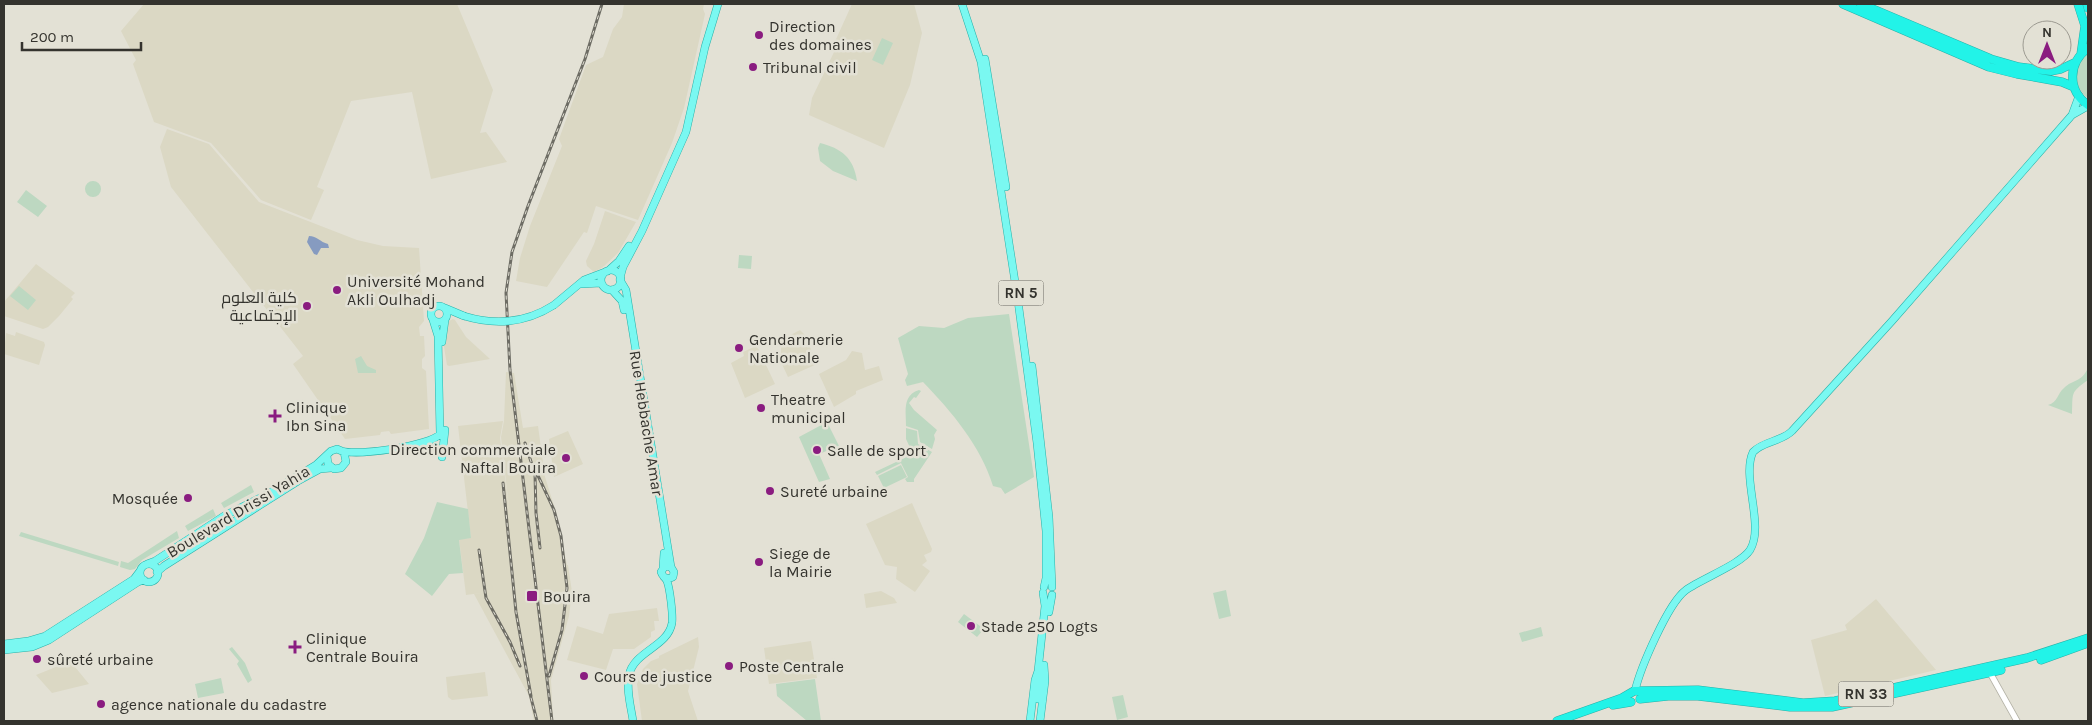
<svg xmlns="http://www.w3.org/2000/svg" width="2092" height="725" viewBox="0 0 2092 725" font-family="Karla,Cairo,sans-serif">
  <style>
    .built { fill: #dbd8c4 }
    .green { fill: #bdd8c1 }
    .water { fill: #869bc0 }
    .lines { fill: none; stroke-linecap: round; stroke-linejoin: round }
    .minor-casing { stroke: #b4b2a6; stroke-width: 7 }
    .major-casing { stroke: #28b0a7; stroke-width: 8 }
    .highway-casing { stroke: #28b0a7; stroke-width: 9 }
    .minor { stroke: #fff; stroke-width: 5.5 }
    .major { stroke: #7af8f1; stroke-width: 7 }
    .highway { stroke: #22f3e8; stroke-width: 8 }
    .rail-casing { stroke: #6d6c64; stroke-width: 3 }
    .rail { stroke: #e3e1d5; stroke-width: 1; stroke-dasharray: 4; stroke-linecap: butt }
    .major-bridge-casing { stroke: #28b0a7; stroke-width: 8; stroke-linecap: butt }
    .major-bridge { stroke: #7af8f1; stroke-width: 7 }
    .poi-dot { fill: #8a1c80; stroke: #e3e1d5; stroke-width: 2 }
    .labels { text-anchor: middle; stroke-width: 5; stroke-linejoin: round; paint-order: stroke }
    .shield { fill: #e3e1d5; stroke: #686760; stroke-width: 1 }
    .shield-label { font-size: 15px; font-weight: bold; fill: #34332e }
    .poi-label { font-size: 16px; fill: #34332e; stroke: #e3e1d5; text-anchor: start }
    .street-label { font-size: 16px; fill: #34332e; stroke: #e3e1d5 }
  </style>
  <rect width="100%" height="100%" fill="#e3e1d5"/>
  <path class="built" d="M144 4H457L493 90 480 133 486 132 507 162 431 179 412 92 351 101 317 187 324 190 311 220 261 200 211 143 154 122 133 64 136 60 121 31Z
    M624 4H704L703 9 705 14 684 108 672 143 638 220 596 206 587 233 584 232 547 287 516 281 520 258 530 226 562 146 559 139 586 65 603 57 613 29 622 17Z
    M852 4H914L922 33 910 85 884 148 809 115 812 98 835 50 832 48Z
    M167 129 209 144 259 202 357 240 383 246 419 248 424 321 419 327 420 336H424L425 356 422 359V368L426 371 429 429 391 434 389 431 381 432 380 435 345 439 293 364 303 356 171 187 160 147Z
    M605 211 636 222 618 253 603 267 594 272 587 266 586 261 594 244Z
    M36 264 75 293 71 297 73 299 59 316 48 327 43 329 4 316V302Z
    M453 319 455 320 466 337 490 359 449 366 447 365 444 347 446 326 447 322Z
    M800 330 805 335 817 364 788 377 781 362V340Z
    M16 332 44 342 45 345 39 365 4 354 6 333 15 336Z
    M756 346 759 350 775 384 745 398 731 363 744 356 743 352Z
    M852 351 862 353 865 370 879 366 883 380 856 391V394L834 407 819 374 846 360Z
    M506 372 514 373 523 428 538 426 545 477 556 512 567 565H568L572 592 569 616 551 680 553 721H534L529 696 474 594 518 588 466 595 459 539 471 538 458 426 503 421 500 438 510 517 501 437 504 421Z
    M568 431 583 464 554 477 549 439Z
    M912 503 932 549 931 552 924 555 927 561 922 565 930 571 915 592 896 579 897 567 885 565 866 524Z
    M881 591 894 598 897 603 866 608 864 594Z
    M1876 599 1936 670 1825 696 1811 640 1847 630 1845 625Z
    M657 608 659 621H654L655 630 651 632V637L634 649H613L606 670 567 660 577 626 603 634 609 614Z
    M698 637 699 647 688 691 698 721H642L637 684 643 669 651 661 659 658V656Z
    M811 641 817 678 769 684 764 648Z
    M68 662H71L89 684 52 693 36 675Z
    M485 672 488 696 452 700 448 697 446 677Z"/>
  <path class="green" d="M882 38 893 43 883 65 872 60Z
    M2088 50V98C2072 86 2072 63 2088 50Z
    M820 143C841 148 854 158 857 181L833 171 820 161 818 148Z
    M85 189a8 8 0 1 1 16 0a8 8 0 1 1-16 0Z
    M26 190 47 206 38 217 17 202Z
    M739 255 752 256 751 269 738 268Z
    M19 286 36 300 28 310 10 296Z
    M1009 314 1034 477 1005 494 1001 488 993 486C981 446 951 411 923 382L907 386 905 380 908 374 898 338 919 326 944 328 968 318Z
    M361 356 367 366 376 370V373H358L355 359Z
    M2088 368V380C2070 393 2073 392 2072 414L2048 405C2058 402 2057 394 2064 388 2073 379 2081 383 2088 368Z
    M919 390 921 391 916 398 914 397 909 403 914 410 937 430 934 435 935 439 932 449 920 442 918 430 906 426C906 412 902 395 919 390Z
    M827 422 839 446 819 454 830 479 819 482 799 437Z
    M906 428 917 431 918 444 932 452 914 479V482H907L905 479 908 477 901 463 877 475 875 472 913 454 906 439Z
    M901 465 907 477 884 488 878 476Z
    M251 485 254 492 224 508 221 503Z
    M437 502 468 509 471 538 459 540 463 573 449 574 432 596 405 574 424 538Z
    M213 509 216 516 188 531 185 526Z
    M177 531 179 538 142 560 135 569 130 570 120 567 121 561 128 563Z
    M21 532 119 562 118 566 19 536Z
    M1226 590 1231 616 1219 619 1213 593Z
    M964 614 984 629 977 637 958 622Z
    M1541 627 1543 636 1522 642 1519 633Z
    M232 647 245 663 252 680 248 683 237 664 239 661 229 649Z
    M221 678 224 693 198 698 195 684Z
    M815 679 821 721H807L777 696 776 684Z
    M1123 695 1128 717 1117 720 1112 697Z"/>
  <path class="water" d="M309 236C317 236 320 242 328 244L329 248H321L317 255 314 254 307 242Z"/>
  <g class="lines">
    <g class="minor-casing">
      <path id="minor" d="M1989 671 2017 721"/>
    </g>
    <g class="major-casing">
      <path id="major" d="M962 4 981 62 1018 301 1037 443 1046 531V578L1044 587
        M985 59 1006 187
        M2072 115 2079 96
        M601 280a10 10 0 1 1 20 0a10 10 0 1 1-20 0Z
        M608 271 619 261 629 246
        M620 278 623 267 642 231 686 132 705 47 718 4
        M620 280 626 290 671 567
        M582 284 601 283
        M612 290 622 301 624 310
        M554 305 584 280 605 272
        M431 314a8 8 0 1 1 16 0a8 8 0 1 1-16 0Z
        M445 308 464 316
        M442 342 445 320
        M1032 366 1049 517 1052 587
        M423 445 437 448 442 456
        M342 451C358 456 430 446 440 434L438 336 433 320
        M442 457 445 430
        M147 564 155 561 224 516 266 495 316 465 331 451 337 449 344 452 346 462 341 468 334 469 328 464 327 456
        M140 573a9 9 0 1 1 18 0a9 9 0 1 1-18 0Z
        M663 568 664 553
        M157 572 164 566 298 481 320 469 331 468
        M1049 612 1052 595
        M4 644 28 641 45 636 134 579 140 571
        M4 650 32 647 49 640 138 582 144 580
        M1635 691C1640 669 1668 603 1686 590 1701 579 1741 564 1750 550 1765 526 1741 477 1753 452 1763 441 1781 442 1792 431L1892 321 2072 115 2088 106
        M1038 699 1040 676 1042 673
        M633 721C631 707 626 690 629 675 634 651 668 647 672 623 673 615 670 589 667 581 665 577 662 576 661 572L665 566 671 567 674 572 673 577 668 579 664 577
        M1030 721 1035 680 1038 671 1045 606 1043 593
        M1040 721 1045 681 1044 665"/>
    </g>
    <g class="highway-casing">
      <path id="highway" d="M1843 4 1989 67 2017 74 2062 82 2074 87
        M1861 4 1991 59 2019 67 2051 71 2061 69 2076 62
        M2078 4 2085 26 2081 54
        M2087 4 2088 8
        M2088 48C2068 63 2067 90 2088 105
        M2041 660 2088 643
        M1640 699 1668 696H1698L1790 707H1832L2001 670
        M1613 705 1631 702
        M1557 721 1622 698 1634 691 1698 690 1803 703 1835 701 2027 658 2088 638"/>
    </g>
    <use href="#minor" class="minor"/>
    <use href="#major" class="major"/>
    <use href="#highway" class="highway"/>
    <g class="rail-casing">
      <path id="rail" d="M525 443 535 474 536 513 540 548
        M533 465 554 510 561 536 567 588 562 630 549 676
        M503 483 516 612 531 696
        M479 550 486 598 510 642 520 666
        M529 690 537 721
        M552 721 510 370 506 293 512 252 528 206 585 59 602 4"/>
    </g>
    <use href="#rail" class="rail"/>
    <g class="major-bridge-casing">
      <path id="major-bridge" d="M464 316C497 326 526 323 554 305"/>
    </g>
    <use href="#major-bridge" class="major-bridge"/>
  </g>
  <g class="poi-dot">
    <circle cx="759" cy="35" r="5"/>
    <circle cx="753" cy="67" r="5"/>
    <circle cx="337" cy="290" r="5"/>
    <circle cx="307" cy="306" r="5"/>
    <circle cx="739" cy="348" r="5"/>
    <circle cx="761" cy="408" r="5"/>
    <path d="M272.5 408.5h5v5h5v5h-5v5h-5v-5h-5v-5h5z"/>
    <circle cx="817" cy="450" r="5"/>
    <circle cx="566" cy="458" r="5"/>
    <circle cx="770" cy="491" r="5"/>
    <circle cx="188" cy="498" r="5"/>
    <circle cx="759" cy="562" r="5"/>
    <rect x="526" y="590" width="12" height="12" rx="2.5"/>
    <circle cx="971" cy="626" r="5"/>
    <path d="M292.5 639.5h5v5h5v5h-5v5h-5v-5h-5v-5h5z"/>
    <circle cx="37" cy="659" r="5"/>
    <circle cx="729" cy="666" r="5"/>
    <circle cx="584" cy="676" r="5"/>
    <circle cx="101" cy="704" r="5"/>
  </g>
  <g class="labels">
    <g class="shield">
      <rect x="998.5" y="280.5" width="45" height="25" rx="4"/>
      <rect x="1838.5" y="681.5" width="55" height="25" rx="4"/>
    </g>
    <g class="shield-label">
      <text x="1021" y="298">RN 5</text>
      <text x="1866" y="699">RN 33</text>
    </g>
    <g class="poi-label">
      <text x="769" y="32">Direction<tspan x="769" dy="18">des domaines</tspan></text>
      <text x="763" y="73">Tribunal civil</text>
      <text x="347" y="287">Université Mohand<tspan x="347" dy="18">Akli Oulhadj</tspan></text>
      <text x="297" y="303" text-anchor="end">كلية العلوم<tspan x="297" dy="18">الإجتماعية</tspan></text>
      <text x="749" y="345">Gendarmerie<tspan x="749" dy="18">Nationale</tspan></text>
      <text x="771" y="405">Theatre<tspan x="771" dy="18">municipal</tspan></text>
      <text x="286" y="413">Clinique<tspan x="286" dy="18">Ibn Sina</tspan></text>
      <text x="556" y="455" text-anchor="end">Direction commerciale<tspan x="556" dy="18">Naftal Bouira</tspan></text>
      <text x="827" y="456">Salle de sport</text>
      <text x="780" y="497">Sureté urbaine</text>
      <text x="178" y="504" text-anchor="end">Mosquée</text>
      <text x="769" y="559">Siege de<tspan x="769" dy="18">la Mairie</tspan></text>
      <text x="543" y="602">Bouira</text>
      <text x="981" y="632">Stade 250 Logts</text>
      <text x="306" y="644">Clinique<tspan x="306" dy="18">Centrale Bouira</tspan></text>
      <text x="47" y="665">sûreté urbaine</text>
      <text x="739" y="672">Poste Centrale</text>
      <text x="594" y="682">Cours de justice</text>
      <text x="111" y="710">agence nationale du cadastre</text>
    </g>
    <g class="street-label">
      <text transform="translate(647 423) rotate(81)" y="6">Rue Hebbache Amar</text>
      <text transform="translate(238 511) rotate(-31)" y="6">Boulevard Drissi Yahia</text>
    </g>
  </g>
  <rect width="2092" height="725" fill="none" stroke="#34332e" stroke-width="10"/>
  <g transform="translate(2047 45)"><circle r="24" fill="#e3e1d5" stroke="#9d9b92"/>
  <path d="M0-4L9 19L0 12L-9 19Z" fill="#8a1c80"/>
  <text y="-8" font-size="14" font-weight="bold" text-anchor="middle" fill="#34332e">N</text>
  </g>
  <path d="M22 42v8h119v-8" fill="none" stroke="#34332e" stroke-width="2.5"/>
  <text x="30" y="42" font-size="15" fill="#34332e" stroke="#e3e1d5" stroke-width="4" paint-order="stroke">200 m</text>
</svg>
